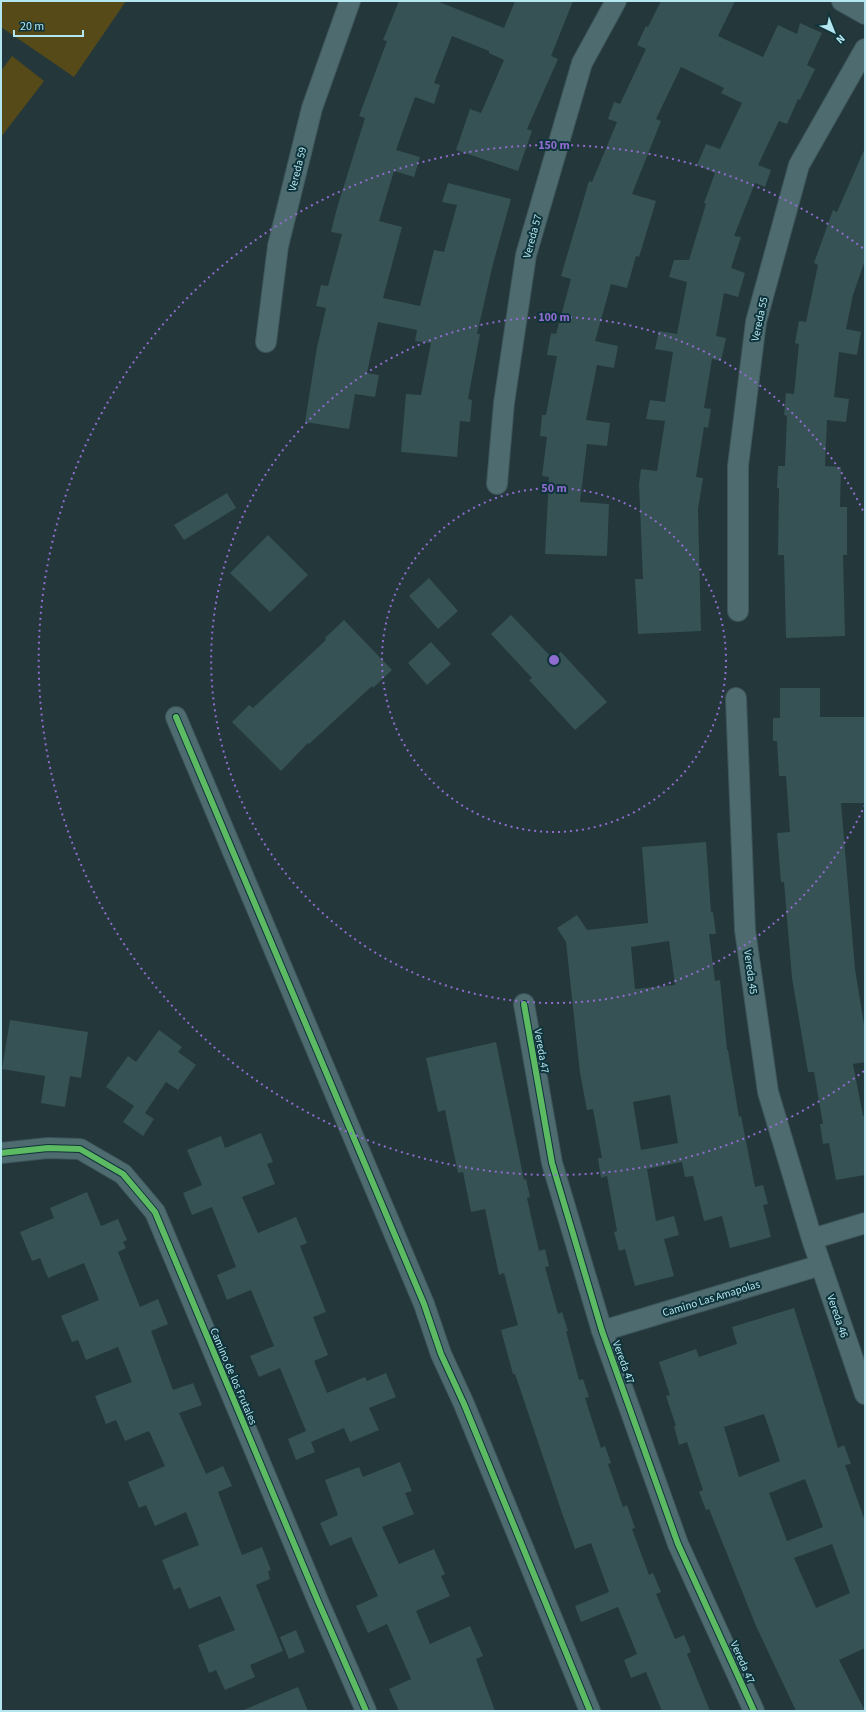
<svg xmlns="http://www.w3.org/2000/svg" width="866" height="1712" viewBox="0 0 866 1712" font-family="'Source Sans 3',sans-serif">
  <style>
    .green { fill: #574a19 }
    .building { fill: #365254; fill-rule: evenodd }
    .lines { fill: none; stroke-linecap: round; stroke-linejoin: round }
    .minor-casing { stroke: #3d555a; stroke-width: 22 }
    .minor { stroke: #4e6b70; stroke-width: 20 }
    .cycleway-casing { stroke: #0f333a; stroke-width: 8 }
    .cycleway { stroke: #5cba63; stroke-width: 6 }
    .ring { fill: none; stroke: #8f6dd0; stroke-width: 2; stroke-dasharray: 2 4 }
    .labels { text-anchor: middle; stroke-width: 4; stroke-linejoin: round; paint-order: stroke }
    .street-label { font-size: 11px; fill: #b4e6f0; stroke: #0f333a }
    .centre { fill: #8f6dd0; stroke: #0f333a; stroke-width: 2 }
    .ring-label { font-size: 12px; text-anchor: middle; font-weight: bold; fill: #8f6dd0; stroke: #0f333a; stroke-width: 4; stroke-linejoin: round; paint-order: stroke }
  </style>
  <rect width="100%" height="100%" fill="#24373a"/>
  <path class="green" d="M1 1H126L74 77 1 27Z
    M12 56 44 81 1 137V71Z"/>
  <path class="building" d="M399 1H437L504 28 515 1H573L551 56 558 59 527 129 532 131 518 171 456 150 470 109 481 113 504 60 489 53V51L452 36 434 83 440 85 434 104 415 97 396 150 420 157 414 177 394 171 379 221 402 227 383 298 420 306 434 250 444 252 457 205 442 202 448 183 511 199 493 264 477 334H480L468 399 472 400 470 422 460 421 457 457 401 452 406 394 421 395 431 343 415 341 417 330 378 322 367 373 379 375 375 397 355 394 349 429 305 422 317 347 326 308 316 306 321 285 328 286 342 234 331 232 337 208 365 118 359 116 387 41 383 40Z
    M661 1H735L718 36 763 57 778 25 797 34 800 23 822 33 807 65 815 69 800 100 798 99 787 124 779 121 758 165 771 170 765 187 755 183 734 236 741 237 731 268 745 273 738 297 724 293 716 336 726 338 721 361 712 359 704 408 711 409 708 428 704 427 696 477 703 478 698 509 701 631 638 634 635 579H643L639 484 641 469 657 471 665 421 646 419 650 400 665 402 673 352 655 349 659 331 677 334 687 282 669 277 674 260H689L706 204 704 203 715 173 697 165 706 144 720 149 742 103 721 93 724 88 681 67 656 119 661 121 632 194 656 201 639 257 636 256 627 288 611 284 595 341 618 346 614 368 597 365 586 420 610 423 607 446 587 444 580 502 609 504 607 556 545 554 549 477 542 476 547 437 540 436 542 415H546L557 356 547 355 551 333 556 334 571 279 561 276 589 181 592 182 617 122 608 119 614 102 620 104 646 49 637 45 646 26 648 27Z
    M865 148V260L853 295 846 329 861 332 857 355 839 352 834 397 849 399 846 422 827 420 825 466 841 467 840 507H847V555H843L845 636 786 638 784 555H778L779 488H777L778 466H785L787 416 784 415 786 393 794 394 799 344 795 343 799 321 806 322 818 265 814 263 833 210 837 212Z
    M227 493 236 508 184 540 174 525Z
    M268 535 308 575 270 612 230 573Z
    M429 578 458 611 438 629 409 596Z
    M511 615 553 659 561 652 607 702 575 730 529 680 532 678 491 634Z
    M344 620 392 670 373 688 372 686 309 744 308 743 281 771 232 722 249 705 253 708 326 640 325 638Z
    M431 642 451 664 427 685 408 663Z
    M780 688H820V717H865V803H841L855 969 865 1031V1062L853 1064 863 1116H865V1175L836 1180 829 1143 823 1144 820 1124H823L814 1072H808L792 978 784 882H781L777 833 790 832 786 776H779L777 741H773V718H780Z
    M706 842 711 912H713L716 934H709L715 981 720 980 727 1050H728L739 1117 741 1116 755 1187 763 1185 768 1204 763 1205 771 1237 730 1248 722 1216 704 1221 693 1176 685 1177 682 1162 647 1169 656 1221 674 1216 679 1235 664 1239 674 1276 635 1286 625 1249 619 1251 614 1232 617 1231 607 1176 601 1178 598 1158H602L593 1109 587 1110 580 1073 566 942 557 928 577 915 587 930 648 923 642 847ZM669 941 675 985 635 989 631 947ZM670 1095 678 1143 641 1150 633 1102Z
    M10 1020 88 1032 81 1078 70 1076 65 1107 41 1103 45 1076 2 1069Z
    M159 1030 182 1047 178 1052 196 1065 178 1090 166 1082 145 1113 154 1119 143 1136 123 1122 134 1106 106 1087 128 1056 136 1062Z
    M496 1042 524 1180 526 1179 530 1197 527 1198 539 1251 545 1249 549 1266 545 1267 558 1314 562 1312 568 1331H566L579 1380 583 1379 589 1397 585 1398 601 1448 605 1446 611 1463 608 1464 623 1507 627 1505 635 1528 632 1529 649 1575 653 1573 661 1592 656 1594 675 1639 684 1635 691 1652 687 1654 710 1711H662L646 1672 631 1678 624 1660 637 1654 618 1607 581 1622 575 1606 609 1592 591 1543 575 1549 562 1513 515 1374H513L501 1330 518 1325 504 1273 499 1275 485 1209 471 1212 463 1172 458 1173 445 1110 438 1112 426 1058Z
    M261 1133 273 1162 267 1164 275 1184 242 1197 258 1233 296 1217 307 1243 300 1246 326 1312 313 1317 328 1355 314 1361 327 1393 365 1377 367 1381 386 1373 396 1397 369 1408 379 1430 350 1442 344 1428 311 1442 315 1452 296 1460 288 1439 306 1431 280 1368 259 1377 250 1356 274 1346 251 1290 227 1300 217 1275 236 1267 212 1207 192 1215 183 1193 202 1185 187 1150 221 1136 225 1148Z
    M87 1192 101 1226 118 1219 127 1240 123 1242 126 1248 118 1252 140 1307 158 1299 168 1324 151 1331 173 1390 193 1383 202 1405 179 1413 206 1474 223 1466 232 1486 218 1492 242 1555 262 1547 271 1570 268 1571 270 1579 256 1585 283 1651 250 1665 255 1677 225 1690 216 1670 209 1673 198 1645 235 1630 220 1596 189 1609 180 1587 174 1590 162 1560 199 1545 186 1512 155 1526 146 1505 139 1508 128 1482 165 1466 149 1431 125 1441 116 1420 106 1424 95 1396 132 1382 118 1347 86 1360 78 1340 72 1342 61 1316 99 1300 84 1263 48 1278 40 1258 32 1261 20 1232 54 1218 50 1208Z
    M794 1308 838 1448 844 1445 851 1464 845 1465 865 1521V1648L839 1660 865 1711H796L756 1626 709 1509 706 1510 699 1492 703 1490 687 1442 679 1445 674 1426H676L666 1396 670 1395 659 1362 696 1349 699 1357 737 1344 732 1327ZM764 1414 780 1461 739 1477 724 1427ZM805 1479 823 1527 787 1541 769 1493ZM832 1544 850 1593 816 1608 794 1558Z
    M400 1462 412 1491 405 1493 414 1514 382 1527 399 1564 434 1549 445 1574 441 1576 450 1596 416 1611 430 1644 470 1626 483 1656 476 1659 495 1711H399L389 1689 411 1679 387 1624 368 1633 356 1606 378 1596 351 1537 330 1546 320 1523 338 1515 325 1480 359 1467 363 1477Z
    M296 1630 305 1652 289 1659 280 1637Z
    M298 1687 308 1711H241Z"/>
  <g class="lines">
    <g class="minor-casing">
      <path id="minor" d="M842 1 865 14
        M266 342 278 246 312 108 350 1
        M497 484 504 403 526 255 582 63 616 1
        M738 611V466L756 322 799 165 865 49
        M736 698 745 930 768 1092 812 1239 865 1394
        M176 717 424 1304 441 1354 464 1404 590 1711
        M524 1004 552 1163 602 1331 678 1544 754 1711
        M1 1153 48 1148 80 1149 123 1174 155 1212 318 1601 366 1711
        M812 1239 865 1223
        M602 1331 821 1265"/>
    </g>
    <use href="#minor" class="minor"/>
    <g class="cycleway-casing">
      <path id="cycleway" d="M176 717 424 1304 441 1354 464 1404 590 1711
        M524 1004 552 1163 602 1331 678 1544 754 1711
        M1 1153 48 1148 80 1149 123 1174 155 1212 318 1601 366 1711"/>
    </g>
    <use href="#cycleway" class="cycleway"/>
  </g>
  <g class="ring">
    <circle cx="554" cy="660" r="172"/>
    <path d="M865 805A343 343 0 1 1 865 515"/>
    <path d="M864 1071A515 515 0 1 1 864 249"/>
  </g>
  <g class="labels">
    <g class="street-label">
      <text transform="translate(297 169) rotate(-76)" y="4">Vereda 59</text>
      <text transform="translate(532 236) rotate(-75)" y="4">Vereda 57</text>
      <text transform="translate(759 319) rotate(-78)" y="4">Vereda 55</text>
      <text transform="translate(751 972) rotate(82)" y="4">Vereda 45</text>
      <text transform="translate(542 1051) rotate(80)" y="4">Vereda 47</text>
      <text transform="translate(711 1298) rotate(-17)" y="4">Camino Las Amapolas</text>
      <text transform="translate(838 1316) rotate(71)" y="4">Vereda 46</text>
      <text transform="translate(624 1362) rotate(70)" y="4">Vereda 47</text>
      <text transform="translate(234 1376) rotate(67)" y="4">Camino de los Frutales</text>
      <text transform="translate(743 1662) rotate(66)" y="4">Vereda 47</text>
    </g>
  </g>
  <circle cx="554" cy="660" r="6" class="centre"/>
  <g class="ring-label">
    <text x="554" y="149">150 m</text>
    <text x="554" y="321">100 m</text>
    <text x="554" y="492">50 m</text>
  </g>
  <rect width="866" height="1712" fill="none" stroke="#b4e6f0" stroke-width="4"/>
  <g transform="translate(834 32) rotate(137)" stroke="#0f333a" stroke-width="3" paint-order="stroke">
  <path d="M0-3L7 15L0 10L-7 15Z" fill="#b4e6f0"/>
  <text y="-6" font-size="11" font-weight="bold" text-anchor="middle" fill="#b4e6f0">N</text>
  </g>
  <path d="M14 30v6h69v-6" fill="none" stroke="#b4e6f0" stroke-width="2"/>
  <text x="20" y="30" font-size="12" fill="#b4e6f0" stroke="#0f333a" stroke-width="3" paint-order="stroke">20 m</text>
</svg>
